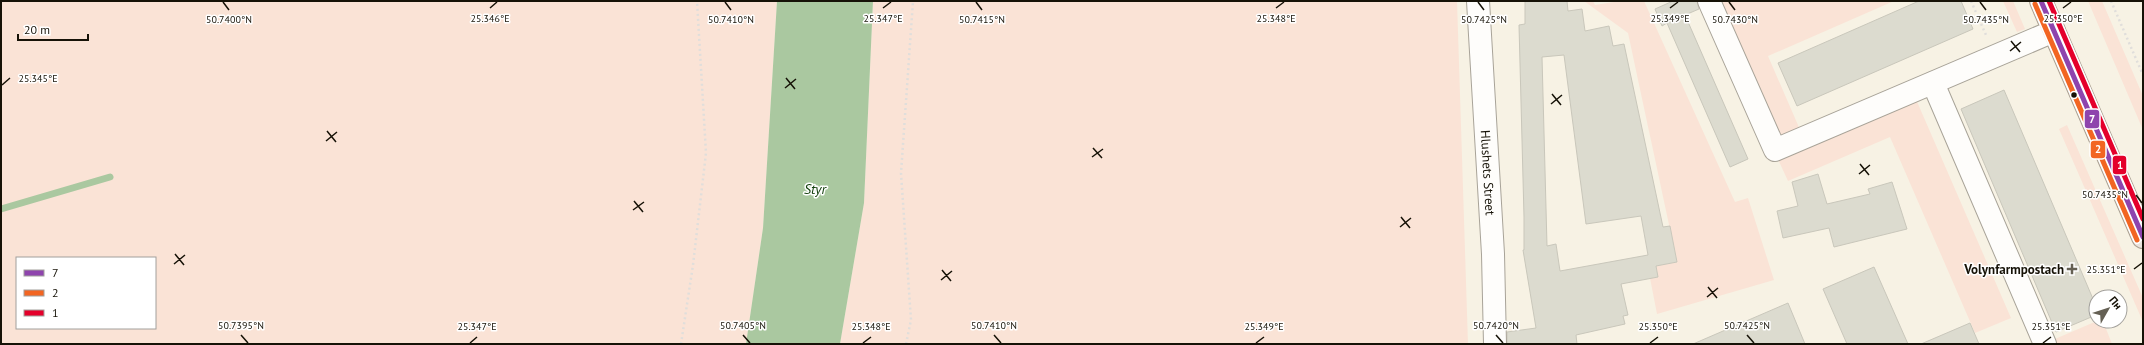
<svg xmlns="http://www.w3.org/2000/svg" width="2144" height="345" viewBox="0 0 2144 345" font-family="'PT Sans',sans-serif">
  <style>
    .green { fill: #fae3d6; fill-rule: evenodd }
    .water { fill: #aac8a0 }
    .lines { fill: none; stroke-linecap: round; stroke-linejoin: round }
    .stream { stroke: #aac8a0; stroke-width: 7 }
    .building { fill: #dcdbcf; stroke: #c9c7bb; fill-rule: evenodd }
    .minor-casing { stroke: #a8a398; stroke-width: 24 }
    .major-casing { stroke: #aba092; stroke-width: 24 }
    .path { stroke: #e0dedb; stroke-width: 2.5; stroke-dasharray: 2 3; stroke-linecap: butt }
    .minor { stroke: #fefdfb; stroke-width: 22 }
    .major { stroke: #eae4de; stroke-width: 22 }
    .bus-1-casing { stroke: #fff; stroke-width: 8 }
    .bus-2-casing { stroke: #fff; stroke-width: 8 }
    .bus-3-casing { stroke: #fff; stroke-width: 8 }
    .bus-1 { stroke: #8e44ad; stroke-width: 5 }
    .bus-2 { stroke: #f26522; stroke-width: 5 }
    .bus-3 { stroke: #e4002b; stroke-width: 5 }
    .ticks { fill: none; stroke: #161207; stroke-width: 1.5 }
    .bus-dot { fill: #161207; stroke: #fff; stroke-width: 1.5 }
    .poi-dot { fill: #656054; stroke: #fff; stroke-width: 1.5 }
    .labels { text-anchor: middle; stroke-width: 3; stroke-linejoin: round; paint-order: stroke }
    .street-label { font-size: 13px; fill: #161207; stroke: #fff }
    .poi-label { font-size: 13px; font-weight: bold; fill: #161207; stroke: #fff; text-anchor: end }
    .water-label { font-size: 14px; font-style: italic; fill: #13400d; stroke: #fff }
    .ticks-label { font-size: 10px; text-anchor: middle; fill: #161207; stroke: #fff; stroke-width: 3; stroke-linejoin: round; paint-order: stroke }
    .line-badge { stroke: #fff; stroke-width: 1.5 }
    .badge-label { font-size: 11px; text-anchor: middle; font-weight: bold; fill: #fff }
  </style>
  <rect width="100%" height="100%" fill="#f7f2e4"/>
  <path class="green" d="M1 1H777L763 228 746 344H1ZM17 258H155V328H17Z
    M873 1H1457L1468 344H840L864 203Z
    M1584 1H1593L1595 5 1620 1H1644L1735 202 1748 198 1774 280 1657 314 1650 278 1658 277 1656 266 1677 262 1628 33Z
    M1717 1H1894L1768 56 1801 132 1779 141Z
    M2003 1H2013L2025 29 2017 32Z
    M2088 1H2102L2143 96V130Z
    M1915 97 2011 318 1975 333 1890 137 1788 181 1777 157Z
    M2067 125 2143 298V322L2059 129Z
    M2097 321H2103L2112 344H2057L2055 339Z"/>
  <path class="water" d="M777 1H873L864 203 840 344H746L763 228Z"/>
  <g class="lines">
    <path class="stream" d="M1 209 110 177"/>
  </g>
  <path class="building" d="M1525 1H1567L1568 11 1582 9 1585 31 1609 26 1613 46 1624 44 1663 227 1670 226 1677 262 1656 266 1658 277 1621 284 1628 315 1623 316 1625 324 1576 335 1577 344H1507V332L1536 328 1523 250H1524V217L1519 25 1525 24ZM1564 55 1586 224 1641 216 1648 255 1560 271 1556 244 1547 246 1542 57Z
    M1673 1H1697L1699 9 1685 15 1748 159 1730 167 1667 23 1662 26 1655 9Z
    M1919 1H1961L1973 29 1797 106 1778 63Z
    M2004 90 2096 306V315L2056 332 1961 109Z
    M1818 174 1827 204 1870 194 1868 189 1892 182 1907 229 1834 247 1829 228 1783 238 1777 211 1798 206 1792 182Z
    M1874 267 1908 344H1847L1823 289Z
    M1788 303 1805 344H1693Z
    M1970 323 1979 344H1921Z"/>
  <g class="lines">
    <g class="minor-casing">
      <g id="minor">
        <path id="s1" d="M1478 1 1493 254 1495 344"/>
        <path d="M1709 1 1775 150 2054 31"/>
        <path d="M1933 83 2045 344"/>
      </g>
    </g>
    <g class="major-casing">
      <path id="major" d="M2041 1 2143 237"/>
    </g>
    <path class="path" d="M1971 1 1986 35
      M2111 1 2143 75
      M681 344 693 265 706 153 697 1
      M906 344 911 320 901 173 913 1"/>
    <use href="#minor" class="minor"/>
    <use href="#major" class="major"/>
    <g class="bus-1-casing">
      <path id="bus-1" d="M2041 1 2143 237"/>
    </g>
    <g class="bus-2-casing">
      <path id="bus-2" d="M2035 4 2137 240"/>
    </g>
    <g class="bus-3-casing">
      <path id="bus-3" d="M2049 1 2143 219"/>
    </g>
    <use href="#bus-1" class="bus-1"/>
    <use href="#bus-2" class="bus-2"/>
    <use href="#bus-3" class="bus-3"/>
  </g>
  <path class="ticks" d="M223 2 229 10M725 2 731 10M976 2 982 10M1478 2 1484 10M1729 2 1735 10M1980 2 1986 10M490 8 497 2M883 8 891 2M1276 8 1284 2M1670 8 1678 2M2063 8 2071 2M2011 41 2020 52M2010 51 2021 42M786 78 795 89M2 85 10 78M785 88 796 79M1552 94 1561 105M1551 104 1562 95M327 131 336 142M326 141 337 132M1093 148 1102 158M1092 157 1103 149M1860 164 1869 175M1859 174 1870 165M2136 195 2142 203M634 201 643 212M633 210 644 202M1401 217 1410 228M1400 227 1411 218M175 254 184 265M174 264 185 255M2134 269 2142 263M942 270 951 281M941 280 952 271M1708 287 1717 298M1707 297 1718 288M241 335 248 343M743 335 750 343M994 335 1001 343M1496 335 1503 343M1747 335 1754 343M470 343 477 337M863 343 871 337M1256 343 1264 337M1650 343 1658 337M2043 343 2051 337"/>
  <circle class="bus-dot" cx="2074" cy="95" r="3.5"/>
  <path class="poi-dot" d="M2070 263h4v4h4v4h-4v4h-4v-4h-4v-4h4z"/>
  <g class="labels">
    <g class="street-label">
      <text dy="5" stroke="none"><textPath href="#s1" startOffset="172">Hlushets Street</textPath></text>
    </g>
    <g class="poi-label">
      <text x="2064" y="274">Volynfarmpostach</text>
    </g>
    <g class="water-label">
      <text x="815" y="194">Styr</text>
    </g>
  </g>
  <g class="ticks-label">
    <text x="490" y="22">25.346°E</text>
    <text x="883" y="22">25.347°E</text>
    <text x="1276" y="22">25.348°E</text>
    <text x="2063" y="22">25.350°E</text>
    <text x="1670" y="22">25.349°E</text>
    <text x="229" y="23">50.7400°N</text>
    <text x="731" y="23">50.7410°N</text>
    <text x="982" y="23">50.7415°N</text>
    <text x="1484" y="23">50.7425°N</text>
    <text x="1735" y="23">50.7430°N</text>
    <text x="1986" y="23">50.7435°N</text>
    <text x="38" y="82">25.345°E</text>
    <text x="2105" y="198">50.7435°N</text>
    <text x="2106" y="273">25.351°E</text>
    <text x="241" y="329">50.7395°N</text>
    <text x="743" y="329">50.7405°N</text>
    <text x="994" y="329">50.7410°N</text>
    <text x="1496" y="329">50.7420°N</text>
    <text x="1747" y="329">50.7425°N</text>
    <text x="477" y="330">25.347°E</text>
    <text x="871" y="330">25.348°E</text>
    <text x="1264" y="330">25.349°E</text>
    <text x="1658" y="330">25.350°E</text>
    <text x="2051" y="330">25.351°E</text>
  </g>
  <g class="line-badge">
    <rect x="2084" y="109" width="16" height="20" rx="4" fill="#8e44ad"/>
    <rect x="2090" y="140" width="16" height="19" rx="4" fill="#f26522"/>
    <rect x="2112" y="155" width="15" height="20" rx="4" fill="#e4002b"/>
  </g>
  <g class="badge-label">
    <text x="2092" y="123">7</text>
    <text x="2098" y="153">2</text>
    <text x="2120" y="169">1</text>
  </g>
  <rect width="2144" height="345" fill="none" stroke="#161207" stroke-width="4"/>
  <rect x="16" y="257" width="140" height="72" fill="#ffffff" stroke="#a2a09c"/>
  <rect x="24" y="270" width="20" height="6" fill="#8e44ad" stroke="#a2a09c"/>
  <text x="52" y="277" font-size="12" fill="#161207">7</text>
  <rect x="24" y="290" width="20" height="6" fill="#f26522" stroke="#a2a09c"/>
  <text x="52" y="297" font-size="12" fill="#161207">2</text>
  <rect x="24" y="310" width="20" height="6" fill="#e4002b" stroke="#a2a09c"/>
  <text x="52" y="317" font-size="12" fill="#161207">1</text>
  <g transform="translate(2108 309) rotate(51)"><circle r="19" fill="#ffffff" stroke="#a2a09c"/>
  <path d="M0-3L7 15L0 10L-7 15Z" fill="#656054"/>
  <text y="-6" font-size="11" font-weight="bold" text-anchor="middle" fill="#161207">Пн</text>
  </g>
  <path d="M18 34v6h70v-6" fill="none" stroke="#161207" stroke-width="2"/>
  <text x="24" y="34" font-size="12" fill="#161207" stroke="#ffffff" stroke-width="3" paint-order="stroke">20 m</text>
</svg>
